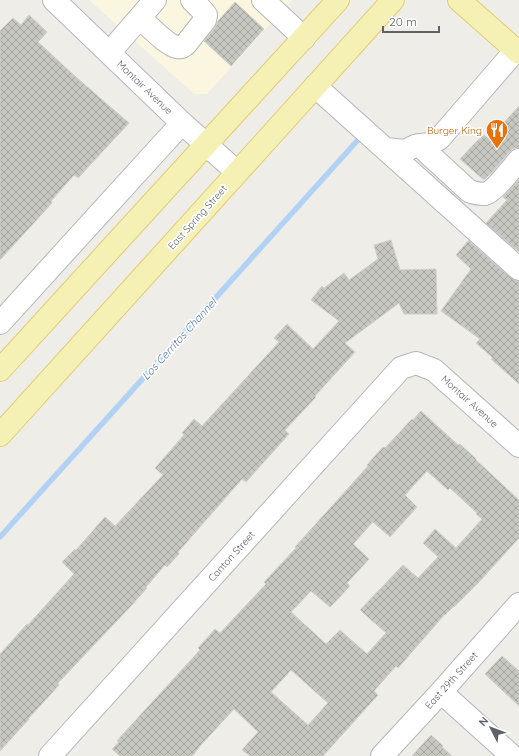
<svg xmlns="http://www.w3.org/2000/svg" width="519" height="756" viewBox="0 0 519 756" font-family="Quicksand,sans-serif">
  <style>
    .commercial { fill: #faf6e0 }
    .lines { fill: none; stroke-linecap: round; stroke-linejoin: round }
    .stream { stroke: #b1d1f5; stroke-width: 5.5 }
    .building { fill: url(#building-cross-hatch); stroke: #d2d0c6; fill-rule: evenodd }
    .minor-casing { stroke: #b4b6ba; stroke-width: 24 }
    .major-casing { stroke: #e0cb6e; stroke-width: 24 }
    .minor { stroke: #fff; stroke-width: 22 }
    .major { stroke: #f5f1b5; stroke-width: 22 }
    .labels { text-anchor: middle; stroke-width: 3.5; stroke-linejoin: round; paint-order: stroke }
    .street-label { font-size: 10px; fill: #5e6165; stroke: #fff }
    .food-label { font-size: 10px; fill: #c56008; stroke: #fff; text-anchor: end }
    .water-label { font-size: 11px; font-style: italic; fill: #5377ae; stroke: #fff }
  </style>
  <defs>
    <pattern id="building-cross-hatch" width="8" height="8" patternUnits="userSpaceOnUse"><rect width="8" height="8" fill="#c7c7c1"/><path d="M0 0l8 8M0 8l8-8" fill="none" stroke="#a5a5a0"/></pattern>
  </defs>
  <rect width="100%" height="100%" fill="#eeede7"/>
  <path class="commercial" d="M89 0H292L207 94H194Z"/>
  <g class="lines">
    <path class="stream" d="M0 537 357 141"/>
  </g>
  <path class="building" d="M235 2 264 29 231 66 204 41 215 28 218 21Z
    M29 15 47 32 38 42 77 78 129 123 78 178 74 175 51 201 52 203 0 260V31L13 18 21 25Z
    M519 106V148H514L509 152 493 171 484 180 460 159 476 142 484 135 489 139Z
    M519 180V252L486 223 507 200 503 197Z
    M391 240 400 270 436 269 437 314H404L399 303 345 343 355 352 315 396 316 397 285 430 289 434 246 482 242 479 178 552 179 554 167 567 165 565 146 587 147 588 130 607 58 683 59 685 29 718V719L0 751V654L27 624 28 625 74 574 62 562 75 549 76 550 105 517 115 526 163 475 155 468 184 435 182 433 194 419 202 426 279 342 274 338 287 324 313 349 339 321 311 300 322 286 324 288 344 273 349 280 378 259 374 245Z
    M468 241H469L511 278 516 281H519V384L491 359 493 358 476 343 480 339 441 311 471 269 456 255Z
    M421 411 458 445 460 444 476 459V460L519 500V538L479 582 455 606H454L445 615V614L398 668 396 666 374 691 378 695 323 756H250L242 750 258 732 234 709 199 747V748L192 756H120L112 749 119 742 117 741 123 734 200 650 198 648 215 629 220 633 266 584 264 582 296 548 295 547 360 475 368 466 367 465 383 447 385 448 412 419 413 420ZM427 471 448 490 450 488 477 513 476 514 482 519 456 548 435 529 423 543 438 557 418 578 403 565 360 610 386 633 367 654 340 630 326 644 291 612 311 591 330 607 350 586 347 583 369 559 353 544 373 522 390 537 417 507 405 495ZM291 670 328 703 308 725 271 692Z
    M502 656 519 671V706L485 674Z
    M431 735 443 746 442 747 452 756H412Z"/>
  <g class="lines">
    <g class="minor-casing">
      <path id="minor" d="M54 0 182 123 237 172
        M263 0 304 38
        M140 18C148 25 168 46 177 47 181 48 183 47 186 44L205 20 206 15 200 8 192 0
        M109 53 155 0
        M315 86 519 269
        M419 145 469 191C474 193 480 194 485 194 494 192 512 168 519 160
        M386 149 405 151 415 146 429 144 439 139 516 50
        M0 323 182 123
        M441 692 512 756
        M50 756 401 368 416 363 434 370 519 446
        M382 756 441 692 519 604"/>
    </g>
    <g class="major-casing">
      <path id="major" d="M459 0 519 53
        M0 370 338 0
        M0 435C132 290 262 145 393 0"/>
    </g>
    <use href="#minor" class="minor"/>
    <use href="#major" class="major"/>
  </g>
  <defs>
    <g id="restaurant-pin" transform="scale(1.15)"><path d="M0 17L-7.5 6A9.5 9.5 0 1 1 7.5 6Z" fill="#e8710a" stroke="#fff"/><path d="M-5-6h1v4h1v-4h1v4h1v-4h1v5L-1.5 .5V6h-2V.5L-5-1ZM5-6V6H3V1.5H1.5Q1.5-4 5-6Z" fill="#fff"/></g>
  </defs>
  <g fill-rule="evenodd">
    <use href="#restaurant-pin" x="497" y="130"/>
  </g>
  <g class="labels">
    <g class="street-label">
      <text transform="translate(145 87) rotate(44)" y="4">Montair Avenue</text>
      <text transform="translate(197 217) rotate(-48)" y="4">East Spring Street</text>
      <text transform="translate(470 401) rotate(42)" y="4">Montair Avenue</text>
      <text transform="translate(231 556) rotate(-48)" y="4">Canton Street</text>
      <text transform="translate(451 680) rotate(-48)" y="4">East 29th Street</text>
    </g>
    <g class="food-label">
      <text x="482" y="134">Burger King</text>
    </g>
    <g class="water-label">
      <text transform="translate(179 339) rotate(-48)" y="4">Los Cerritos Channel</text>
    </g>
  </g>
  <g transform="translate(491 728) rotate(312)" stroke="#ffffff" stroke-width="3" paint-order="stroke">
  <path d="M0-3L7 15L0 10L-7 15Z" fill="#5e6165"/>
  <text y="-6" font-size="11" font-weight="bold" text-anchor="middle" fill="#5e6165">N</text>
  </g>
  <path d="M383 26v6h56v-6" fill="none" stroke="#5e6165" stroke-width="2"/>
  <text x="389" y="26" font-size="12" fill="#5e6165" stroke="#ffffff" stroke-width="3" paint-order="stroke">20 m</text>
</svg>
